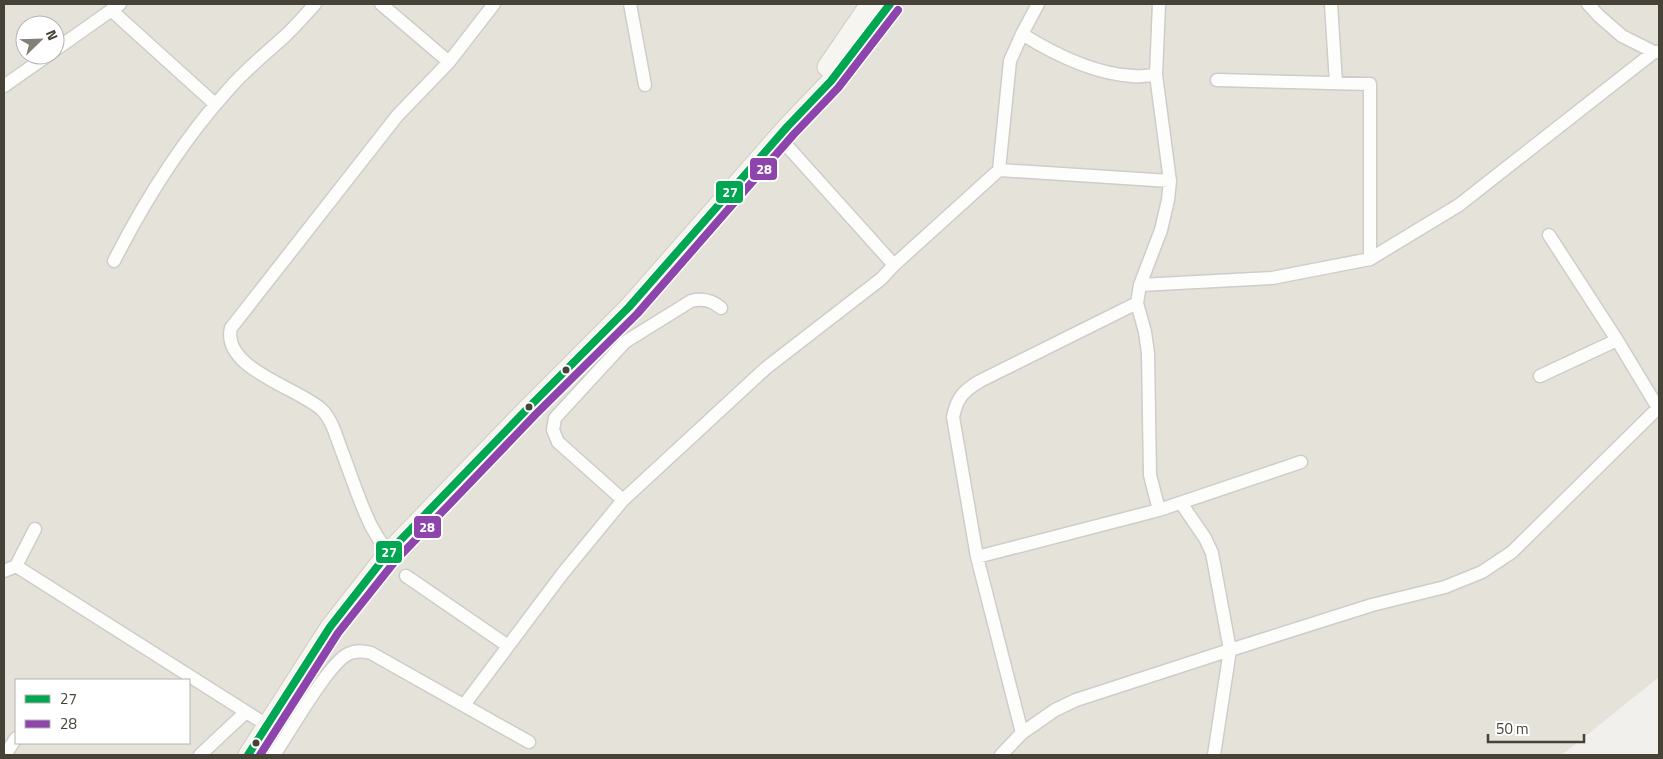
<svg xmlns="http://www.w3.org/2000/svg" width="1663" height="759" viewBox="0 0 1663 759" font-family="'Titillium Web',sans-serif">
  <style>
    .residential { fill: #e5e2d9; fill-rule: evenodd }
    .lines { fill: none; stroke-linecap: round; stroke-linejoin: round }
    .street-casing { stroke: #cfcdc9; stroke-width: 15 }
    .secondary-casing { stroke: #d0cdc3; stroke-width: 21 }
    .street { stroke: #fdfdfc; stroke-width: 12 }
    .secondary { stroke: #f6f5ef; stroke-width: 19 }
    .bus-1-casing { stroke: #fff; stroke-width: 11 }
    .bus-2-casing { stroke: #fff; stroke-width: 11 }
    .bus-1 { stroke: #00a651; stroke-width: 8 }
    .bus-2 { stroke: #8e44ad; stroke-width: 8 }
    .bus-dot { fill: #474237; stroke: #fff; stroke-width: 2 }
    .line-badge { stroke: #fff; stroke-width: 2 }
    .badge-label { font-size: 14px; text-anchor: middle; font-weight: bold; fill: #fff }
  </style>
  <rect width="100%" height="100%" fill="#f1f0ec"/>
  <path class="residential" d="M4 4H1659V677L1562 755H4ZM25 25H55V55H25ZM16 680H189V743H16Z"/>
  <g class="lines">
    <g class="street-casing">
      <path id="street" d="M381 4 449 62
        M630 4 645 85
        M1159 4 1156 75 1170 181 1168 200 1161 230 1140 285 1272 278 1370 259
        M1331 4 1336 83
        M1588 4 1599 16 1622 36 1654 52H1659
        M111 10 215 104
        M1022 34C1054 54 1093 74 1133 76 1140 77 1149 75 1156 75
        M55 50 120 4
        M1217 80 1370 84V259L1459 205 1654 52
        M4 86 48 55
        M779 137 894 265 999 170 1170 181
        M999 170 1010 61 1022 34 1038 4
        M1549 235 1617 340 1658 408
        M114 261C145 200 182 141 228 90 245 70 265 54 284 37 295 27 305 15 315 4
        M1140 285 1137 303 980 381C963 391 957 398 953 417L977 557 1159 510 1301 462
        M1137 303 1145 332 1148 353 1150 475 1159 510
        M721 308C712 300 703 298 691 301L625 342 555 418 553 430 558 442 623 500 766 368 881 279 894 265
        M1540 376 1617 340
        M1181 503 1205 538 1212 553 1230 650 1372 605 1445 587 1482 572 1512 552 1659 407
        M35 529 16 566 267 725
        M388 553C380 541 372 530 367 517 357 495 350 472 341 449 336 436 332 419 321 409 298 388 221 368 231 328L397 116 449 62 494 4
        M977 557 1022 733 1055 710 1076 700 1230 650 1214 755
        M4 571 16 566
        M406 576 508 646
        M464 705 563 573 623 500
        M5 755 16 738
        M200 755 246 712
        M274 755C289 733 328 664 348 654 356 650 363 651 371 653L529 742
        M1001 755 1022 733"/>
    </g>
    <g class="secondary-casing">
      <path id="secondary" d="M827 67 870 4
        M248 755 330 627 388 553 529 407 629 307 787 127 831 81 890 4"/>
    </g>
    <use href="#street" class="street"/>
    <use href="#secondary" class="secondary"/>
    <g class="bus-1-casing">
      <path id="bus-1" d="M248 755 330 627 388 553 529 407 629 307 787 127 831 81 890 4"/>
    </g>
    <g class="bus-2-casing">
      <path id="bus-2" d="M260 755 338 633 396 560 536 414 637 314 794 134 838 88 898 10"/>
    </g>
    <use href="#bus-1" class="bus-1"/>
    <use href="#bus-2" class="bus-2"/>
  </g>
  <g class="bus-dot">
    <circle cx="566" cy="370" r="4.5"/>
    <circle cx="529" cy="407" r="4.5"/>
    <circle cx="256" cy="743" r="4.5"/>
  </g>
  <g class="line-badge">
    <rect x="749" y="157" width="29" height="24" rx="5" fill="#8e44ad"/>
    <rect x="715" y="180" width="29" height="24" rx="5" fill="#00a651"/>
    <rect x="413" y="515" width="29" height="24" rx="5" fill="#8e44ad"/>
    <rect x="375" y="540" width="28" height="24" rx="5" fill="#00a651"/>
  </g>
  <g class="badge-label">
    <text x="764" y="174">28</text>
    <text x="730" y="197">27</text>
    <text x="427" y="532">28</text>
    <text x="389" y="557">27</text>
  </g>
  <rect width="1663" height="759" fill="none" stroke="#474237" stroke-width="10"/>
  <rect x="15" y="679" width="175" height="65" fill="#ffffff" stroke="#b5b3af"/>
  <rect x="25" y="695" width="25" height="8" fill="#00a651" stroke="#b5b3af"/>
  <text x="60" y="704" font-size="15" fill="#474237">27</text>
  <rect x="25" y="720" width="25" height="8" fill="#8e44ad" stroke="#b5b3af"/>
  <text x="60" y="729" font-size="15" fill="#474237">28</text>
  <g transform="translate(40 40) rotate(67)"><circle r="24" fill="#ffffff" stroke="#b5b3af"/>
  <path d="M0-4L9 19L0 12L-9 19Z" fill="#827f76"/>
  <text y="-8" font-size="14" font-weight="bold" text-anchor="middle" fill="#474237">N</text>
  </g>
  <path d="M1488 734v8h96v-8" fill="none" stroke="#474237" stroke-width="2.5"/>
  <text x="1496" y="734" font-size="15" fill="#474237" stroke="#ffffff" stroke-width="4" paint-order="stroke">50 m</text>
</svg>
